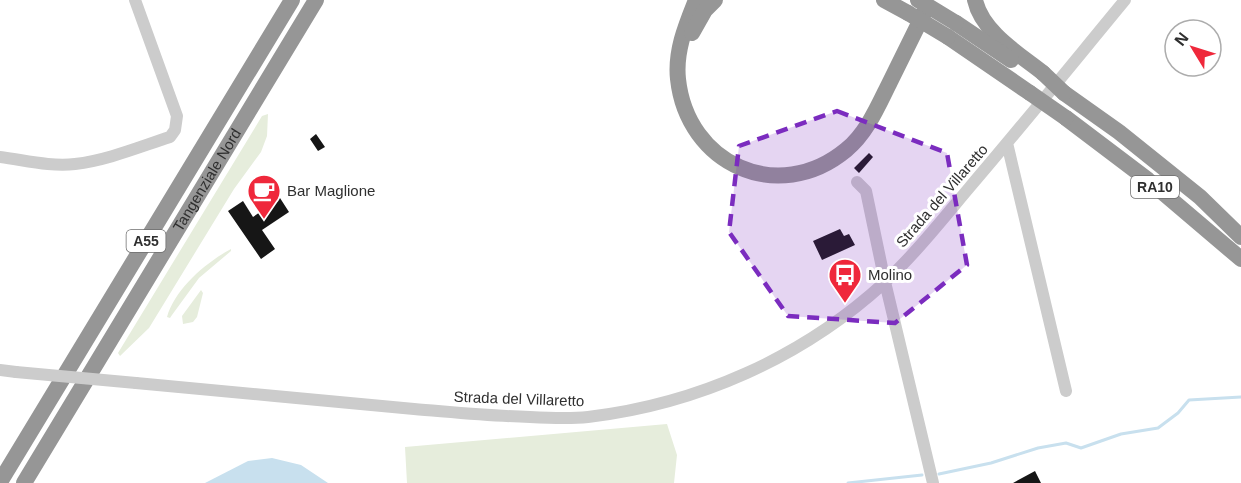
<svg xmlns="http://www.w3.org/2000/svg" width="1241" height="483" viewBox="0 0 1241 483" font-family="Helvetica,sans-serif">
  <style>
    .green { fill: #e6eddc }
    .water { fill: #c8e0ee }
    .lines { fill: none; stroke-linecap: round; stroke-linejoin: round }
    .stream { stroke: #c8e0ee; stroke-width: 3 }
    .building { fill: #161616 }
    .minor { stroke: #ccc; stroke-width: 12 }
    .highway { stroke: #969696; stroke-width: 16 }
    .minor-bridge { stroke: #ccc; stroke-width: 12 }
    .highway-bridge { stroke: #969696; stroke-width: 16 }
    .marked { fill: #7b2cbf; fill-opacity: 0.2; stroke: #7b2cbf; stroke-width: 4.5; stroke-dasharray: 12 8; stroke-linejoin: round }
    .labels { text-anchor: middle; stroke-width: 6; stroke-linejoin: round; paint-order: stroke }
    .shield { fill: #fff; stroke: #6d6d6d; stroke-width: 1.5 }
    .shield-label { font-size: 14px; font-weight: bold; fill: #2f2f2f }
    .street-label { font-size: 15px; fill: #2f2f2f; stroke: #fff }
    .poi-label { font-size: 15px; fill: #2f2f2f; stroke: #fff; text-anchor: start }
  </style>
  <rect width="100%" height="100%" fill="#fff"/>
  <path class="green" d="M268 114 267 136 261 152 234 189 149 328 120 356 118 353 262 116Z
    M231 249V251L199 278 172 315 170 318 167 317C175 289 205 263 231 249Z
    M201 290 203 293 197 317 193 322 183 324 182 316Z
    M667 424 677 455 674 483H407L405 447Z"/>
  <path class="water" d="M272 458 301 465 328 483H205L248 461Z"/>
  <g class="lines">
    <path class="stream" d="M939 474 991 463 1038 448 1066 443 1081 448 1121 434 1158 428 1178 413 1189 400 1241 397
      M848 483 922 475"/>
  </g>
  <path class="building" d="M316 134 325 147 318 151 310 139Z
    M869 153 873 157 859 173 854 168Z
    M261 176 272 179 270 189 259 187Z
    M280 198 289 212 262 230 275 249 261 259 228 211 243 201 253 217Z
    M840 229 844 236 849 234 855 245 822 260 813 241Z
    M1035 471 1041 483H1013Z"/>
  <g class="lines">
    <path class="minor" d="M1007 143 1066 391
      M0 157C24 160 51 167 75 164 108 160 139 147 170 137L175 130 177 116 135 0
      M857 182 866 191 885 282 933 483
      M0 370 16 372
      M136 383C229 392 321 400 414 409 452 412 491 416 530 417 549 418 569 419 588 417 697 404 802 358 884 283 915 254 942 220 969 188 1022 126 1073 63 1125 0"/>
    <g class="highway">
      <path d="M696 0C686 25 675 51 678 79 687 164 778 206 846 150 867 133 878 106 890 82 902 58 914 33 926 9"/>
      <path d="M884 0 908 13"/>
      <path d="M975 0C982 32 1019 54 1043 73"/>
      <path d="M956 23 1011 60"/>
      <path d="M692 33 705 10 715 0"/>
      <path d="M948 37 1030 93"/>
      <path d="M1064 93 1119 132 1200 197 1241 237"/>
      <path d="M1066 118 1148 180 1241 259"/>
      <path d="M0 482 292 0"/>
      <path id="s1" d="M24 483 316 0"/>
    </g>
    <path class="minor-bridge" d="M16 372 136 383"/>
    <path class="highway-bridge" d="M918 0 956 23
      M908 13 948 37
      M1043 73 1064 93
      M1030 93 1066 118"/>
  </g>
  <path class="marked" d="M837 111 947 153 967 265 895 323 788 316 729 232 739 146Z"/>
  <defs>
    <g id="cafe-pin" transform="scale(1.725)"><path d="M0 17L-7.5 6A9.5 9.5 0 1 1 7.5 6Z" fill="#ef283b" stroke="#fff"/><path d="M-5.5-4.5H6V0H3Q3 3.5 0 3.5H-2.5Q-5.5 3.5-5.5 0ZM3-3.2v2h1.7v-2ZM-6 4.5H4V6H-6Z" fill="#fff"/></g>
    <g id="bus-pin" transform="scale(1.725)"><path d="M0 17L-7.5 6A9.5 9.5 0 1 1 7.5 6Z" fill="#ef283b" stroke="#fff"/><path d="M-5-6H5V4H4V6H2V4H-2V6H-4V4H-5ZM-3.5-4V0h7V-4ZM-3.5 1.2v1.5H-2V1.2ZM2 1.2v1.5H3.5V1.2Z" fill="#fff"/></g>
  </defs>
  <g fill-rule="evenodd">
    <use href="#cafe-pin" x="264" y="191"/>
    <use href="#bus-pin" x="845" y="275"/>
  </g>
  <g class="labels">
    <g class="shield">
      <rect x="1131" y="176" width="48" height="22" rx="4.5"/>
      <rect x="126.5" y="230" width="39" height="22" rx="4.5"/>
    </g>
    <g class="shield-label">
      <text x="1155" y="192">RA10</text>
      <text x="146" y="246">A55</text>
    </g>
    <g class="street-label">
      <text dy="5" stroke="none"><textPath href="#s1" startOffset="354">Tangenziale Nord</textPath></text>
      <text transform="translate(942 196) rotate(-49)" y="5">Strada del Villaretto</text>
      <text transform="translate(519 399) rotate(2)" y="5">Strada del Villaretto</text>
    </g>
    <g class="poi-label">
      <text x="287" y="196">Bar Maglione</text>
      <text x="868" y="280">Molino</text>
    </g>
  </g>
  <g transform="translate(1193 48) rotate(308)"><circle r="28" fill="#ffffff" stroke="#acacac" stroke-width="1.5"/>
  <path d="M0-4.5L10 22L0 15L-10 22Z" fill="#ef283b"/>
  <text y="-9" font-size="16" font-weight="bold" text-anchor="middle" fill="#2f2f2f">N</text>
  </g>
</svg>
